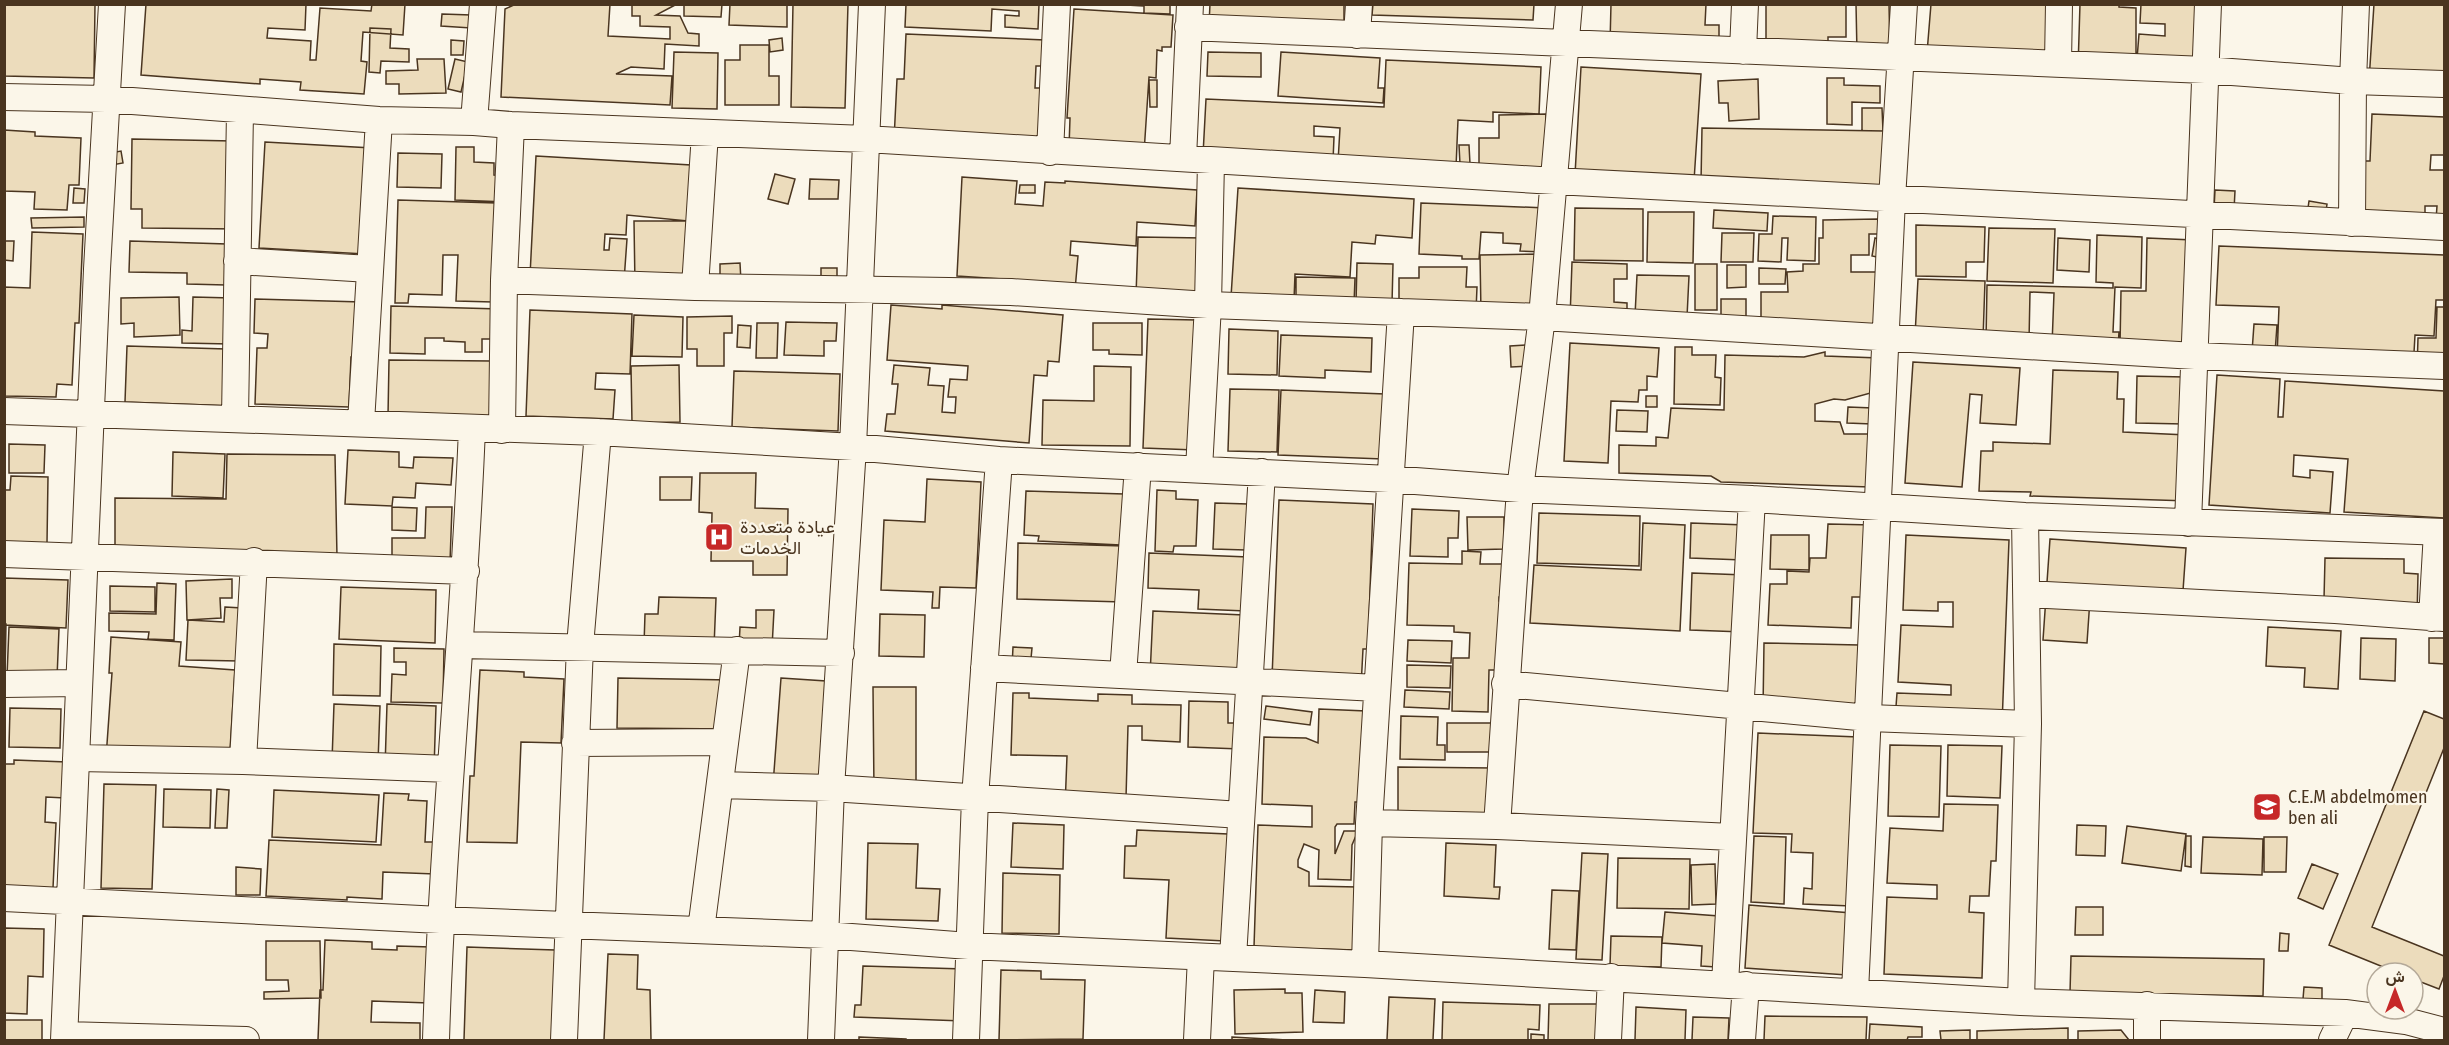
<svg xmlns="http://www.w3.org/2000/svg" width="2449" height="1045" viewBox="0 0 2449 1045" font-family="'Fira Sans Condensed',Vazirmatn,sans-serif">
  <style>
    .building { fill: #ecdcbc; stroke: #4a3520; stroke-width: 1.5 }
    .lines { fill: none; stroke-linecap: round; stroke-linejoin: round }
    .minor-casing { stroke: #4a3520; stroke-width: 28 }
    .minor { stroke: #fbf6e9; stroke-width: 26 }
    .labels { text-anchor: middle; stroke-width: 4.5; stroke-linejoin: round; paint-order: stroke }
    .poi-label { font-size: 18px; fill: #4a3520; stroke: #fbf6e9; text-anchor: start }
  </style>
  <rect width="100%" height="100%" fill="#fbf6e9"/>
  <path class="building" d="M4 4H95L94 78 4 76Z
    M146 4H306L305 30 268 28 267 38 311 41 310 60H316L320 8 371 11 372 4H405L403 35 363 32 361 61 367 62 364 94 300 90 301 82 260 79V84L141 75Z
    M516 4H610L608 36 670 39V27L640 26V16H632V4H677L656 15 680 16 688 33 699 34V46L665 44 664 69 631 67 616 74 672 76 670 105 501 97 505 9Z
    M684 4H722L721 17 684 16Z
    M730 4H787V27L729 25Z
    M793 4H848L845 108 791 107Z
    M906 4H1039L1038 29 1005 27V15L1019 16V11L992 9 991 31 905 27Z
    M1108 4H1170V14L1144 13V6Z
    M1210 4H1344V30L1209 25Z
    M1373 4H1534L1533 20 1372 15Z
    M1611 4H1706L1705 25H1719V49L1610 44Z
    M1766 4H1846V37H1828V55L1766 54Z
    M1856 4H1889L1890 53H1857Z
    M1931 4H2064L2059 65 1927 53Z
    M2080 4H2119V7L2136 8V69L2078 68Z
    M2141 4H2199L2196 63 2137 59 2139 34 2165 36V24L2140 23Z
    M2374 4H2444V85L2369 81Z
    M1074 9 1173 15 1171 47H1162V51L1157 50 1156 78 1149 77 1144 153 1069 148 1070 118H1067Z
    M442 14 471 15V28L441 26Z
    M370 28 391 29 390 48 409 49V62L381 61 380 73 369 72Z
    M906 34 1045 40 1044 66H1036L1035 88H1043L1040 146 894 140 897 79H904Z
    M782 38 783 50 770 52 769 40Z
    M451 40 464 41 463 55H451Z
    M740 45H769V76H779V105H725V60H740Z
    M674 52 718 53 717 109 672 108Z
    M1208 52 1261 53V77L1207 76Z
    M1281 52 1380 58 1378 88H1384L1383 103 1278 96Z
    M417 59H444L446 93 399 94V84H386V71L418 70Z
    M455 59 468 62 461 92 448 89Z
    M1386 60 1541 67 1539 114 1493 112V122L1458 120 1456 167 1338 162 1340 128 1314 126V136L1334 137 1333 161 1203 155 1206 99 1384 107Z
    M1581 67 1701 74 1694 181 1575 175Z
    M1827 78H1844V85L1880 86V103L1852 102V125L1827 124Z
    M1758 79 1759 119 1729 121 1728 103H1719L1718 81Z
    M1149 80H1157V107H1150Z
    M1862 108H1882L1883 131H1862Z
    M1546 114V170H1479V138H1499V115Z
    M2372 114 2444 117V155H2431L2430 170H2444V221L2436 220 2437 206H2425V218L2363 216 2365 161H2370Z
    M1702 128 1884 131 1883 189 1701 182Z
    M4 130 35 132V136L81 138 79 185H69L67 210 34 209 35 192 4 191Z
    M132 139 233 141 239 229 142 228V209H131Z
    M265 142 372 148 365 254 259 248Z
    M1459 145H1469L1470 164H1460Z
    M456 147H474V162L494 163V175L508 176 507 202 455 200Z
    M121 151 123 163 112 165 110 153Z
    M398 153 442 154 441 188 397 187Z
    M536 156 691 165 688 221 627 215 626 235 605 234 604 250H609L610 238 627 239 624 281 530 276Z
    M775 174 795 179 788 204 768 199Z
    M962 177 1017 181 1015 204 1043 206 1045 182 1065 183V181L1197 190 1195 226 1137 222 1136 246 1071 241 1070 255 1078 256 1075 290 1018 280 957 276Z
    M810 179 839 180 838 199H809Z
    M1020 185H1035V193H1019Z
    M74 188 85 189 84 203H73Z
    M1238 188 1414 199 1412 238 1376 235 1375 244 1352 242 1350 277 1295 274 1294 300 1231 297Z
    M2215 190 2235 191 2234 210 2214 209Z
    M398 200 496 203 493 302 456 301 458 255H443L442 295 409 294 408 303H395Z
    M2309 201 2327 204 2325 218 2307 215Z
    M1421 203 1546 208 1544 252 1520 251 1521 244 1503 243V233L1481 232 1479 259H1462V256L1419 254Z
    M1575 208 1643 209V261L1574 260Z
    M1714 210 1768 213 1767 231 1713 228Z
    M1648 212H1694L1693 263 1647 262Z
    M1773 216 1816 217 1815 261 1787 260 1788 238H1782L1781 262 1758 261 1759 234H1772Z
    M84 217V227L32 228 31 218Z
    M1878 219V234H1869V255H1851V272H1884V335L1711 337V324H1721V299H1746V326H1761V292H1788L1787 272 1803 271V264H1819V238H1823V220Z
    M634 221H687V286H635Z
    M1916 225 1985 227 1984 262H1966V277L1916 276Z
    M1989 228 2055 229 2053 283 1987 281Z
    M32 232 83 234 79 323H75L72 385 57 384 56 397 4 396V287L30 288Z
    M1722 233H1754L1753 262H1721Z
    M2097 235 2142 237 2141 288 2115 287 2113 332H2119L2118 347 2052 345 2054 293 2030 292 2029 341 1986 340 1987 285 2113 288V283L2096 282Z
    M1138 237 1204 238 1202 298 1136 296Z
    M1875 238 1884 240 1882 258 1872 256Z
    M2058 238 2090 240 2089 272 2057 270Z
    M2147 238 2193 240 2190 348 2120 346 2121 291H2146Z
    M4 241H14L13 261 4 260Z
    M130 241 227 244 226 285 187 284V273L129 272Z
    M2219 246 2444 255V300H2436L2434 336 2415 335 2413 370 2277 357 2279 307 2216 305Z
    M1542 254 1543 312 1481 313 1480 255Z
    M1572 262 1627 264V279H1614V302L1627 303V320L1570 319Z
    M740 263 741 282H720V264Z
    M1357 263 1393 264 1392 304 1356 303Z
    M1695 264H1717V310H1695Z
    M1727 265H1746V287L1727 288Z
    M1419 267H1467L1466 287H1477L1476 311 1399 310V278H1419Z
    M821 268H837V284H821Z
    M1759 268 1786 269 1785 284H1759Z
    M1637 275 1689 276 1687 317 1635 316Z
    M1296 277 1355 278 1354 304 1296 303Z
    M1918 279 1985 281 1983 339 1915 336Z
    M179 297 180 335 134 337V323L121 324V298Z
    M193 297 232 298 230 344 182 343V330L192 331Z
    M255 299 362 302 361 357H351L349 407 255 404 257 348H267L268 334 254 333Z
    M891 305 942 309V305L1063 315 1059 362 1048 361 1047 376 1034 375 1029 443 885 431 887 414H895L898 384H892L894 365 930 368 928 385 944 386 942 412 955 413 956 397H948L950 379 967 380 968 366 887 360Z
    M391 306 500 309 499 339H482V352H465V342L444 341V338H425V354L390 353Z
    M2437 307H2444V370H2417L2418 338H2436Z
    M530 310 632 314 630 374 596 373 595 389 615 390 613 419 526 416Z
    M634 315 683 317 682 357 632 356Z
    M732 316V333H724V366H697V349H687V317Z
    M1148 319 1197 320 1195 450 1143 448Z
    M786 322 837 323 836 341H824V356L784 355Z
    M757 323H778L777 358H756Z
    M1093 323H1142V355L1109 354V350H1093Z
    M2254 324 2277 325 2275 353 2252 352Z
    M738 325 751 326 750 348 737 347Z
    M1229 329 1278 331 1277 375 1228 374Z
    M1281 335 1372 338 1371 372 1325 370V378L1279 376Z
    M1570 343 1659 348 1657 377 1647 376V390H1639L1638 402 1611 401 1608 463 1564 461Z
    M1528 345 1529 366 1511 367 1510 346Z
    M127 346 226 349 233 406 125 402Z
    M1675 347H1692V355H1716L1715 377 1721 378 1720 405 1674 404Z
    M1825 352V356L1879 358 1878 391 1845 400 1834 399 1815 404V421L1840 422 1844 434H1871L1870 487 1721 482 1711 476 1619 473V445L1656 446V437L1668 438 1671 408 1724 410 1725 355 1804 357Z
    M389 360 491 361 490 416H388Z
    M1913 362 2020 368 2016 425 1980 423 1982 395 1970 394 1962 487 1905 483Z
    M679 365 680 422 632 423 631 366Z
    M1094 366 1131 367 1130 446 1042 445 1043 400 1094 401Z
    M2053 370 2118 372 2117 399H2124L2123 432 2187 435 2189 501 2030 496 2031 492 1979 491 1981 451H1993V442L2050 444Z
    M734 371 840 374 838 431 732 427Z
    M2217 375 2280 379 2278 417H2283L2285 381 2444 391V518L2344 512 2348 459 2294 455 2293 476 2310 478V470L2333 472 2330 513 2209 505Z
    M2137 376 2185 377 2184 424 2136 423Z
    M1230 389 1279 390 1277 452 1228 451Z
    M1281 390 1385 394 1383 459 1278 455Z
    M1646 396H1657V407H1646Z
    M1848 407 1873 408 1872 424 1847 423Z
    M1617 410 1648 411 1647 432 1616 431Z
    M9 444 45 445 44 473H9Z
    M348 450 399 452V467L413 468 414 457 453 458 451 485 416 483 415 498 393 497 392 506 345 504Z
    M173 452 225 454 223 498 172 496Z
    M227 454 335 455 337 557 115 554V498L226 499Z
    M700 473H756L755 508 788 509 787 575H753V561H711L712 513 699 512Z
    M11 476 48 477 47 543 4 542V490H10Z
    M660 477H692L691 500H660Z
    M927 479 981 482 976 588 940 587 939 608H932L933 592 881 590 884 520 925 522Z
    M1157 490 1176 491V499L1198 500 1196 546H1174L1173 552 1155 551Z
    M1026 491 1124 494 1121 545 1038 541 1039 536 1024 535Z
    M1279 500 1373 504 1368 649H1363L1361 687 1272 678Z
    M1215 503 1248 504 1246 550 1213 549Z
    M392 507 417 508 416 531 392 530Z
    M426 507H452L450 562 392 561V538H425Z
    M1412 509 1459 511 1458 538H1448V557L1410 556Z
    M1539 513 1640 516 1639 566 1537 563Z
    M1467 517H1504V549L1468 550Z
    M1643 523 1685 525 1680 631 1530 623 1534 565 1641 570Z
    M1691 523 1745 525 1743 560 1690 558Z
    M1828 524 1873 525 1869 597H1852L1851 628 1768 625 1770 584H1787V571L1809 572 1810 558H1826Z
    M1771 535H1809V570L1770 569Z
    M1906 535 2009 540 2002 725 1895 720 1897 693 1951 695V685L1898 682 1901 625 1953 627V602H1938V611L1903 610Z
    M2050 539 2186 548 2182 605 2090 599 2087 643 2043 640Z
    M1018 543 1124 546 1123 602 1017 599Z
    M1462 551 1481 552 1480 564H1509L1508 598 1499 597V601L1513 602 1500 670H1489L1488 712 1452 711 1453 658H1469L1470 633 1454 632V626L1407 625 1409 563 1462 564Z
    M1149 553 1248 557 1246 611 1198 609 1199 590 1148 588Z
    M2325 558 2404 559V573L2418 574 2417 617 2324 599Z
    M1692 573 1745 575 1743 632 1690 630Z
    M4 578 68 580 66 628 5 625Z
    M232 579V598H220L221 618 187 620 186 581Z
    M157 583 176 584 174 640 148 639 149 632 109 631V613L156 614Z
    M110 586 155 587V612L110 611Z
    M341 587 436 590 435 643 339 639Z
    M659 597 716 598 714 647 644 645 645 614H658Z
    M225 607 242 608 240 661 186 660 188 620 224 622Z
    M756 610H774L772 648 739 647 740 627 756 628Z
    M1153 611 1244 615 1240 680 1150 676Z
    M880 614 925 615 924 657 879 656Z
    M4 624H6L5 676H4Z
    M9 627 59 629 57 678 7 676Z
    M2268 627 2341 631 2338 689 2304 687 2305 668 2266 666Z
    M111 637 181 642 179 666 235 670 229 766 106 758 112 673H109Z
    M2361 638 2396 639 2395 681 2360 679Z
    M2429 638H2444V664L2429 663Z
    M1408 640 1452 641 1451 663 1407 661Z
    M1764 643 1859 645 1858 710 1763 709Z
    M334 644 381 646 380 696 333 695Z
    M1013 647 1032 648 1030 669 1012 667Z
    M394 648 444 649 443 703 391 702 392 674 406 675V662H394Z
    M1407 665 1451 666 1450 688 1407 687Z
    M480 670 524 672V677L564 679 561 743 521 742 517 843 467 842 470 776H474Z
    M618 678 730 680V729L617 728Z
    M781 678 826 681 822 789 773 785Z
    M873 687H916V791L874 792Z
    M1405 690 1450 692 1449 709 1404 707Z
    M1013 693H1029V698L1098 701V694L1132 695V704L1181 705 1180 742 1142 740V726H1128L1126 798 1065 807 1067 756 1011 755Z
    M1189 701 1228 702V723H1240V749L1188 747Z
    M334 704 380 706 378 763 332 761Z
    M387 704 436 706 434 770 385 768Z
    M1266 706 1312 712 1310 725 1264 719Z
    M10 708 61 709 60 748 9 747Z
    M1319 709 1366 711 1363 802H1355L1354 824H1337L1335 827V854L1344 831H1358L1352 845 1351 880 1318 879 1319 850 1304 844 1298 860V867L1309 872V886L1358 887 1356 950 1254 947 1258 825 1312 827V806L1262 804 1264 737 1306 738 1318 743Z
    M2424 711 2444 719V748L2372 927 2444 956V976L2439 989 2413 979V973H2398L2329 945Z
    M1401 716 1438 717 1437 745H1445V760L1400 759Z
    M1447 723H1503V826L1398 818V767L1493 768V752H1447Z
    M1758 733 1858 737 1851 906 1803 904 1804 888 1812 889 1813 853 1791 852 1792 834 1753 833Z
    M1890 745 1941 746 1939 817 1888 816Z
    M1948 745 2002 746 2000 798 1947 796Z
    M14 760 67 762 65 798 46 797 45 822 56 823 53 888 4 886V764H14Z
    M104 784 156 785 152 889 101 888Z
    M164 789 211 790 210 828 163 827Z
    M217 789 229 790 227 828H215Z
    M274 790 379 795 376 842 272 837Z
    M384 793 409 794 408 800 427 801 425 842H436L435 874 383 872 382 899 347 897V900L266 896 269 840 381 845Z
    M1944 804 1998 805 1996 861H1991L1989 896H1970L1969 912 1984 913 1982 978 1884 974 1887 897 1937 899V885L1887 883 1890 828 1943 831Z
    M1013 823 1064 825 1063 869 1011 867Z
    M2077 825 2106 826 2105 856 2076 855Z
    M2127 826 2186 834 2181 871 2122 863Z
    M1137 830 1228 834 1225 941 1166 938 1169 880 1124 878 1125 846H1136Z
    M1754 836 1786 837 1784 904 1751 902Z
    M2186 836H2191V867L2185 866Z
    M2203 837 2263 839 2262 875 2201 873Z
    M2264 837H2287L2286 872H2264Z
    M868 843 918 844 916 888 940 889 938 921 866 919Z
    M1446 843 1496 845 1494 887H1500L1499 899 1444 896Z
    M1582 853 1608 854 1602 960 1576 959Z
    M1618 858 1690 859 1689 909 1617 908Z
    M1715 864 1716 904 1692 905 1691 865Z
    M2312 864 2338 874 2323 909 2298 898Z
    M236 867 261 869 260 895H236Z
    M1003 873 1060 875 1059 934 1002 933Z
    M1552 890 1579 891 1576 950 1549 949Z
    M1749 905 1852 913 1847 975 1745 968Z
    M2076 907H2103V935H2075Z
    M1665 912 1719 916 1716 967 1701 966 1702 946 1662 943Z
    M4 928 44 929 43 977 28 976 27 1014 4 1013Z
    M2280 933 2289 934 2288 951H2279Z
    M1611 936 1662 937 1661 967 1610 966Z
    M325 940 372 942V949L397 950V946L431 947 429 1003 372 1001 371 1022 420 1023V1040H318L320 990H323Z
    M266 941H320L321 998 264 999V992L289 991 288 980H266Z
    M467 947 555 950 553 1040H464Z
    M608 954 638 955 637 989 650 990 651 1040H604Z
    M2071 956 2264 959 2263 996 2070 993Z
    M863 966 964 969 963 1021 854 1017 855 1005H861Z
    M1001 970 1041 971V979L1085 980 1083 1039 999 1040Z
    M2304 987 2322 988V1000L2303 999Z
    M1285 989V993H1302L1303 1032 1235 1034 1234 990Z
    M1315 990 1345 992 1344 1023 1313 1022Z
    M1389 997 1435 999 1433 1040H1387Z
    M1443 1002 1540 1005 1539 1030 1528 1029V1040H1442Z
    M1549 1004H1599L1598 1040H1548Z
    M1636 1007 1686 1010 1685 1040H1635Z
    M1765 1016 1867 1017 1866 1040H1764Z
    M1693 1017 1729 1018 1728 1040H1692Z
    M4 1020H42V1040H4Z
    M1870 1024 1922 1027V1037H1908L1907 1040H1869Z
    M2068 1028V1040H1977V1031Z
    M1970 1030V1040H1941L1940 1031Z
    M2121 1030 2129 1040H2078V1031Z
    M1531 1034 1544 1035V1040H1531Z
    M859 1037 906 1039V1040H859Z
    M1232 1037 1287 1040H1232Z"/>
  <g class="lines">
    <g class="minor-casing">
      <path id="minor" d="M1188 27 2205 70 2353 81 2444 84
        M1357 35 1359 4
        M1743 51 1745 4
        M2058 63 2059 4
        M4 97 106 99 379 120 474 122 511 125 866 139 1555 181 2444 227
        M474 122 483 4
        M1050 152 1057 4
        M1183 158 1190 4
        M2352 223 2353 81 2356 4
        M237 261 370 269
        M504 280 695 287 1011 292 1208 305 1542 317 2195 356 2444 366
        M695 287 705 133
        M4 411 598 432 853 447 999 460 1389 479 1520 489 1752 499 2025 516 2444 532
        M235 418 240 111
        M361 423 379 120
        M502 430 504 280 511 125
        M1199 469 1208 305 1211 161
        M2188 523 2208 4
        M4 554 466 571
        M2027 594 2335 610 2444 618
        M2432 618 2437 532
        M460 645 841 653
        M984 668 1377 688
        M1123 675 1138 466
        M4 684 78 683
        M1505 684 1869 718 2028 724
        M575 743 725 742
        M76 758 243 761 450 769
        M243 761 254 561
        M720 785 831 788 1241 815
        M1369 823 1497 826 1732 837
        M1497 826 1520 489 1542 317 1569 4
        M4 898 440 920 825 935 969 946 1365 964 2021 1002 2345 1013 2406 1021 2444 1031
        M701 930 737 650
        M1233 958 1262 472
        M1365 964 1369 823 1401 312
        M1725 984 1752 499
        M1855 992 1892 199 1904 4
        M2021 1002 2028 724 2025 516
        M65 1035 246 1040
        M64 1040 97 269 112 4
        M436 1040C442 836 464 633 472 428
        M564 1040 580 646 598 432
        M821 1040 831 788 853 447 872 4
        M966 1040 975 798 999 460
        M1197 1040 1201 957
        M1608 1040 1611 977
        M1742 1040 1746 985
        M2147 1040V1005
        M2332 1040 2345 1013"/>
    </g>
    <use href="#minor" class="minor"/>
  </g>
  <defs>
    <g id="hospital-square" transform="scale(1.5)"><rect x="-9" y="-9" width="18" height="18" rx="4" fill="#c62828" stroke="#fbf6e9"/><path d="M-5-5h3v3.5h4V-5h3V5h-3V1.5h-4V5h-3Z" fill="#fff"/></g>
    <g id="school-square" transform="scale(1.5)"><rect x="-9" y="-9" width="18" height="18" rx="4" fill="#c62828" stroke="#fbf6e9"/><path d="M0-5L7-2L0 1L-7-2ZM-4 1L0 2.5L4 1V4Q0 6-4 4Z" fill="#fff"/></g>
  </defs>
  <g fill-rule="evenodd">
    <use href="#hospital-square" x="719" y="537"/>
    <use href="#school-square" x="2267" y="807"/>
  </g>
  <g class="labels">
    <g class="poi-label">
      <text x="740" y="533">عيادة متعددة<tspan x="740" dy="21">الخدمات</tspan></text>
      <text x="2288" y="803">C.E.M abdelmomen<tspan x="2288" dy="21">ben ali</tspan></text>
    </g>
  </g>
  <rect width="2449" height="1045" fill="none" stroke="#4a3520" stroke-width="12"/>
  <g transform="translate(2395 991)"><circle r="28" fill="#fbf6e9" stroke="#b4a999" stroke-width="1.5"/>
  <path d="M0-4.5L10 22L0 15L-10 22Z" fill="#c62828"/>
  <text y="-9" font-size="16" font-weight="bold" text-anchor="middle" fill="#4a3520">ش</text>
  </g>
</svg>
